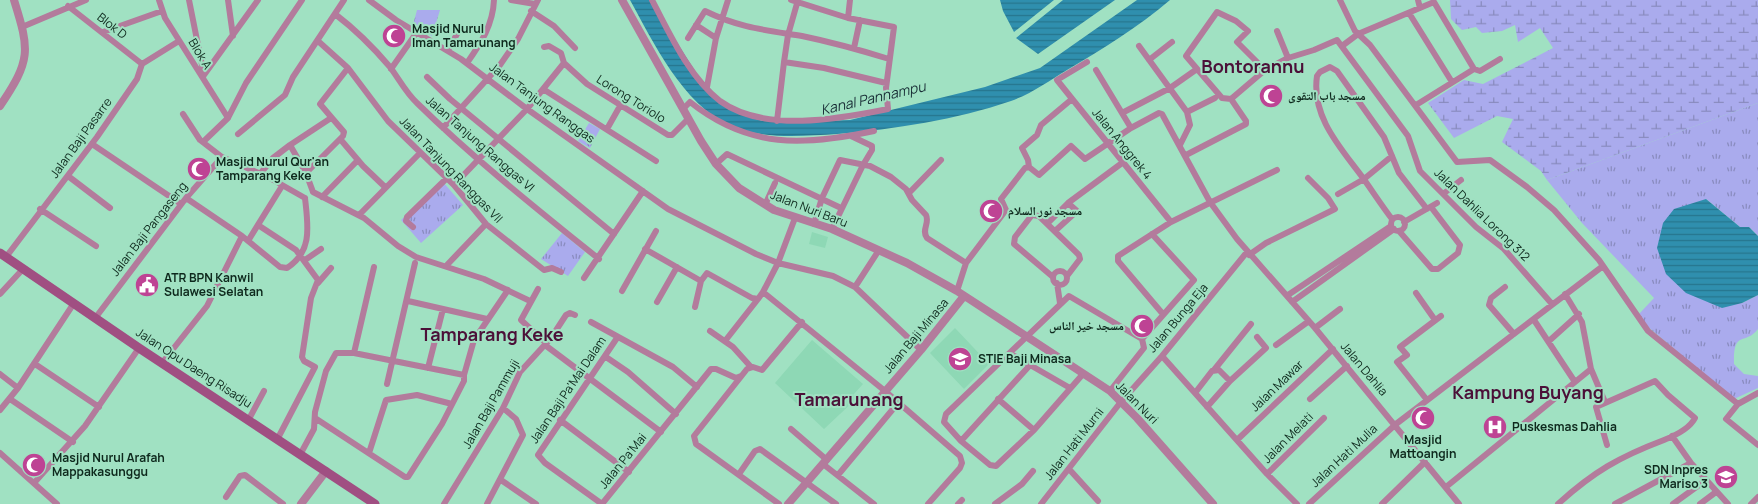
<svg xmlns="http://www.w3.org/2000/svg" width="1758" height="504" viewBox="0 0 1758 504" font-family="Manrope,'Noto Naskh Arabic',sans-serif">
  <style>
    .built { fill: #8ed8b5 }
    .grass { fill: url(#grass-tufts) }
    .wetland { fill: url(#wetland-marsh) }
    .water { fill: url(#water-rules) }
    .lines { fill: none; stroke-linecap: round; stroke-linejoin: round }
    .minor { stroke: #b37b9c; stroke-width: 6 }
    .tertiary { stroke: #b37b9c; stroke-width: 8 }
    .secondary { stroke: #a04f82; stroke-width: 9 }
    .labels { text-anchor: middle; stroke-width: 4; stroke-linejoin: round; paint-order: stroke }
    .street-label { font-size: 12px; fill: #0e291d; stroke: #a0e1c2 }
    .poi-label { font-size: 12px; font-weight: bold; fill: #0e291d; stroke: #a0e1c2; text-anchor: start }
    .water-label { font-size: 14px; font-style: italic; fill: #182d35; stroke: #a0e1c2 }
    .district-label { font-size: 18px; font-weight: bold; fill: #4b1038; stroke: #a0e1c2 }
  </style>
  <defs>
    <pattern id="grass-tufts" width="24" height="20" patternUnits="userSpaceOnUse" patternTransform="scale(1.25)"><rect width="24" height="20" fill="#aaabed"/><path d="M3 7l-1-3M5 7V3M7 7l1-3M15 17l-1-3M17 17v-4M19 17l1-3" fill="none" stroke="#898bbf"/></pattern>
    <pattern id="wetland-marsh" width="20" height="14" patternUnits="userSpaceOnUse" patternTransform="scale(1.25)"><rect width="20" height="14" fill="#aaabed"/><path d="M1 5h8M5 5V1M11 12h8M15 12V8" fill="none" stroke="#898bbf"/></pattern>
    <pattern id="water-rules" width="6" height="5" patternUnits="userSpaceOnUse" patternTransform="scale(1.25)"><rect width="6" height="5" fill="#2f8fae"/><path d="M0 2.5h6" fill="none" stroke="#26758d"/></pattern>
  </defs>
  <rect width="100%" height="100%" fill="#a0e1c2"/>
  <path class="built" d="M812 232 828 237 825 248 809 244Z
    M955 328 989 364 964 389 930 353Z
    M812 340 863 384 853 395 856 399 824 429 775 383Z"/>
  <path class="grass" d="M417 10H440L432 36 413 25Z
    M1758 103V236L1749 227H1740L1706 199 1742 303 1758 295V329C1745 346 1733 329 1734 364L1744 374 1758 376V388L1734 399 1647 326 1639 314 1654 298 1582 223 1547 180Z
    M589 123 600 129 590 148 578 141Z
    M443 182 463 205 421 243 401 220Z
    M562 233 585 252 568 276 541 259Z"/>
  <path class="wetland" d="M1450 0H1758V103L1547 180 1541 171 1502 142 1513 119 1497 116 1454 138 1428 103 1464 80 1483 84 1553 48 1540 28 1518 42 1515 25 1502 31 1482 33 1476 27 1462 30 1451 19Z"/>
  <path class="water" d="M630 0H650L707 90 745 116 763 121 784 122 850 120 985 87 1040 68 1137 0H1170C1138 27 1103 49 1067 70 1049 81 1031 94 1011 101 955 120 896 129 837 134 803 136 761 140 729 125 683 104 653 42 630 0Z
    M1000 0H1054L1014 32 1003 11Z
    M1063 0H1115L1038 54 1016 38Z
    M1706 199 1740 227H1749L1758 236V295L1742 303 1722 308 1686 293 1666 274 1657 248 1663 223 1674 209Z"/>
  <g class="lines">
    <path class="minor" d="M159 0 165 18 228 118
      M189 0 204 75 203 77
      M228 0 233 36
      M369 0 396 20 461 59 527 109 668 209 756 254 778 263 833 276 855 287 921 350
      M511 0 535 4
      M652 0C670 34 689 77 720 101 764 133 839 119 888 109L886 88 894 27 848 18 791 0
      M1340 0 1355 31 1370 45 1457 162 1490 160 1527 187 1554 210 1599 260 1648 331 1738 404
      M1418 0 1420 8
      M68 6 142 64
      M531 11 554 26 575 48
      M1409 13 1452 82
      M335 14C356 30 373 47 390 67 399 79 406 93 417 103 474 159 537 209 599 259
      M848 18 850 0
      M696 25 716 38
      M22 27 86 0
      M1277 31 1288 58
      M103 32 162 11
      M688 38 705 11C740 28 765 30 802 36 831 42 860 50 889 59
      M318 41 348 68 388 121 454 185 486 224 544 270 552 268 561 272
      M1139 46 1187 112 1190 125 1180 145
      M1342 46 1358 34 1434 2 1474 69
      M854 48 860 20
      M448 50 461 27
      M1149 60 1172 42
      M784 62 788 35 798 0
      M1087 62 1057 80 1171 222
      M467 63C481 43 493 25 494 0
      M564 63 587 84 668 135H672L688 119
      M391 69 417 32
      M1096 70 1131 128 1159 113 1162 114 1210 202 1237 239 1315 328 1459 504
      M204 75 258 0
      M427 77 450 99 614 234
      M707 87 716 38 728 0
      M543 89 656 161
      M1231 99 1222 98 1186 56 1217 12 1236 21 1248 31 1237 42 1265 70
      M1416 105 1474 69 1480 71 1500 59
      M683 109 690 102C749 149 804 146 874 131
      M1187 112 1215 98
      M1122 113 1170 88 1197 69
      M183 114 200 140 222 157 268 177 305 198
      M777 121 784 62 824 68 886 83
      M443 128 500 65 518 39 538 0
      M607 129 620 106
      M238 134 285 95 293 77 344 0
      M341 140 363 166 385 187
      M203 142 228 118 246 83 302 0
      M92 144 181 204
      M1186 155 1246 124V121L1231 99 1265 70 1288 58 1314 50 1337 40 1408 136 1420 171 1476 227 1504 249 1552 304
      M716 164 727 154 841 208
      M1029 167 1028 160 1022 148 1037 135 1041 125 1072 99
      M306 173 343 136 344 132 320 104 348 68
      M260 174 273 158 290 145
      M68 176 110 208
      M454 185 527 109 564 63 561 53 549 46 544 47
      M313 192 364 218 398 246 416 257 484 279 530 301
      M313 192 306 173 290 145 331 118
      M909 193 941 160
      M1338 194 1364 179 1392 156
      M1443 194 1461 180
      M322 197 358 160
      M186 198 242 236 280 267 287 268C313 251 308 226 305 198
      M765 205 775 183
      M40 209 96 246
      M359 215 420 153
      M1391 224a7 7 0 1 1 14 0a7 7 0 1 1-14 0Z
      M795 218 778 263 763 292 885 391 960 456 962 463 960 468 928 504
      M1392 219C1382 206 1373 192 1363 178 1341 148 1311 117 1317 76L1320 72 1330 67 1337 71 1384 137 1399 173 1427 209
      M1404 222 1437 203
      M814 224 822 198 840 160 870 166 891 177 906 189 912 200 926 215C930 223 921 230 927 238L966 263 957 291
      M1047 224 1068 203 1122 163
      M258 225 296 250 318 280 311 298 302 357 304 361 315 367 278 438
      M413 227 406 221 407 217 447 178
      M832 229 863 165 872 150V146L851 136
      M1055 231 1077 211 1068 203
      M1399 231 1432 269H1438L1458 253 1460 245 1431 207
      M248 241 282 186
      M645 249 701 281
      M1249 255 1266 243 1335 209 1328 198 1308 178
      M6 257 97 137 137 79 142 64 179 41
      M305 260 321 249
      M966 263 1006 210 1001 199 1025 168 1029 167 1039 175 1071 146 1085 159 1131 128
      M446 266 486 224
      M1053 278a7 7 0 1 1 14 0a7 7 0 1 1-14 0Z
      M1053 277 1014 244 1015 237 1032 215 1039 216 1079 255 1080 259 1067 276
      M584 278 643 191
      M318 283 331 268
      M1057 283 1060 303
      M855 287 879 250
      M1505 287 1491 298 1489 305 1514 334
      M538 289 521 320 546 343
      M622 291 656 231
      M1416 293 1435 320
      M0 294 23 269
      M1565 294 1582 322 1591 369 1605 402
      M1288 295 1391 226
      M408 301 487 319
      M657 302 677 267
      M1292 302 1394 229
      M695 307 701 281 707 273 752 298 758 299 763 292
      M1162 313 1118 261V256L1171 222 1277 170
      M96 317 186 198 222 157
      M1534 320 1575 382
      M591 322 673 367 697 387
      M1315 328 1340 309
      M710 331 733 347 751 367
      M617 338 538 455 545 463 602 504 711 369H716L736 378 741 376
      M725 341 758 299
      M1549 341 1579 314
      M545 345 661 432
      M1276 345 1309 321
      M354 353 374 267
      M1011 354 1070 388
      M1162 356 1267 474 1297 504
      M606 357 628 372 676 414
      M162 363 207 306 242 236
      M35 364 99 407
      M428 368 443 309
      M1214 370 1251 324
      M0 374 18 388
      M1083 374 1034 430 996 466 990 465 961 441 944 422 946 414 1069 296 1142 339 1194 280 1152 234
      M387 384 415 263
      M1110 391 1144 348 1142 339
      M1195 393 1212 371 1219 370 1230 381
      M1758 393 1738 404 1726 419 1758 445
      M10 399 73 442
      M998 399 1034 430
      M1310 399 1347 366
      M1427 400 1397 362 1407 355 1400 347 1441 316
      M1207 407 1230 381 1266 348 1257 337
      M0 410 18 388 74 303
      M315 418 405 477H408L442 424 464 381V375
      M249 419 264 391
      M560 420 629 472
      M791 429 827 460
      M1672 436 1691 463 1728 504
      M1237 440 1333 349
      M961 441 1031 364
      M0 453 57 504
      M301 453 314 429 315 412 326 371 336 353H354L464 375 474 340 508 290
      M369 453 386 400 417 395 452 404
      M823 464 874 504
      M1069 469 1098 501
      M739 474 755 451 760 449 836 504
      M1267 474 1324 418
      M838 475 898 403
      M501 480 536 504
      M34 483 85 426 139 348
      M1446 487 1591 369
      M226 497 240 476 245 475 283 504
      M444 504 503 408 520 372 551 338 566 315 570 313 575 315
      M487 504 523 435 516 419 503 408
      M779 504 696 444 694 436 747 369 753 367 762 370 802 322
      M958 504 962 500
      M995 504 1022 484 1033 471
      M1041 504 1120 403 1162 356 1247 252
      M1309 504 1396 424 1603 266
      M1382 504 1425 462
      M1558 504C1593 472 1619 457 1664 440 1674 436 1690 428 1695 418L1668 395 1655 381 1596 407 1607 445
      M1615 504 1691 463
      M1673 504 1706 480
      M1700 504 1716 492
      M1751 504 1758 497"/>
    <path class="tertiary" d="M622 0 701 141 716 164 739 188 774 210 832 229 907 263 957 291 1110 391 1137 418 1213 504
      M0 106C31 60 30 51 14 0
      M301 504 326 471
      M788 504 921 350 964 296"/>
    <path class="secondary" d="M0 253 139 348 375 504"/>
  </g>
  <defs>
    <g id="mosque-disc" transform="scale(1.25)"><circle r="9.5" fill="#be4394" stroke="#a0e1c2"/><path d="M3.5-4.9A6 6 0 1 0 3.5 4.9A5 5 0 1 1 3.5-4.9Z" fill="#fff"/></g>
    <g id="civic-disc" transform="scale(1.25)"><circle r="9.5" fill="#be4394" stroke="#a0e1c2"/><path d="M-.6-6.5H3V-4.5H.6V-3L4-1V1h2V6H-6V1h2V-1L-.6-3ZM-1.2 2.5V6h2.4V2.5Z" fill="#fff"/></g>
    <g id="university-disc" transform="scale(1.25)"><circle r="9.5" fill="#be4394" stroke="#a0e1c2"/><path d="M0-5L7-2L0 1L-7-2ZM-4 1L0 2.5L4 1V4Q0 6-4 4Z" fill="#fff"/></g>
    <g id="hospital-disc" transform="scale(1.25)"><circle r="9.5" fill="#be4394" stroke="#a0e1c2"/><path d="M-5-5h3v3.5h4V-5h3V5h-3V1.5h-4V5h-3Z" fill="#fff"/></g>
  </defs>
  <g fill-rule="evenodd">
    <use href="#mosque-disc" x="394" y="36"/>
    <use href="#mosque-disc" x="1271" y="96"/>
    <use href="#mosque-disc" x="199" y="169"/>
    <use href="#mosque-disc" x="991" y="211"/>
    <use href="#civic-disc" x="147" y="285"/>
    <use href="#mosque-disc" x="1142" y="326"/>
    <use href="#university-disc" x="960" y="359"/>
    <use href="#mosque-disc" x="1423" y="418"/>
    <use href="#hospital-disc" x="1495" y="427"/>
    <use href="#mosque-disc" x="34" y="465"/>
    <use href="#university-disc" x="1726" y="477"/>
  </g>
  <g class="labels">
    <g class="street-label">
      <text transform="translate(112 26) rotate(38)" y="4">Blok D</text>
      <text transform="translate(200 54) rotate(59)" y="4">Blok A</text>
      <text transform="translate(631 99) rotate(32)" y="4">Lorong Toriolo</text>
      <text transform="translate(542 103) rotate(36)" y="4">Jalan Tanjung Ranggas</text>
      <text transform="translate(81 138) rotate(-54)" y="4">Jalan Baji Pasarre</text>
      <text transform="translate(480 144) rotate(41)" y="4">Jalan Tanjung Ranggas VI</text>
      <text transform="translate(1122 144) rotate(51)" y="4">Jalan Anggrek 4</text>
      <text transform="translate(451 170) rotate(46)" y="4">Jalan Tanjung Ranggas VII</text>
      <text transform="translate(809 209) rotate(21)" y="4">Jalan Nuri Baru</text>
      <text transform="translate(1482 215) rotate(44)" y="4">Jalan Dahlia Lorong 312</text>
      <text transform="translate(149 229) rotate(-52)" y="4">Jalan Baji Pangaseng</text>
      <text transform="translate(1178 318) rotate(-50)" y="4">Jalan Bunga Eja</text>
      <text transform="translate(916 336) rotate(-50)" y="4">Jalan Baji Minasa</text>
      <text transform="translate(194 368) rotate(33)" y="4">Jalan Opu Daeng Risadju</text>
      <text transform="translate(1364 369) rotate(50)" y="4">Jalan Dahlia</text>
      <text transform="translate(1277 386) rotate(-44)" y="4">Jalan Mawar</text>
      <text transform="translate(568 390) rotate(-56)" y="4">Jalan Baji Pa'Mai Dalam</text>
      <text transform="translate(1137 403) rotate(45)" y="4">Jalan Nuri</text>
      <text transform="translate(491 404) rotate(-60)" y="4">Jalan Baji Pammuji</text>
      <text transform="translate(1288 438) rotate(-45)" y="4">Jalan Melati</text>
      <text transform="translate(1074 444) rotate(-52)" y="4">Jalan Hati Murni</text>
      <text transform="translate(1344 456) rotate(-43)" y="4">Jalan Hati Mulia</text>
      <text transform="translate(623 461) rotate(-51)" y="4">Jalan Pa'Mai</text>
    </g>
    <g class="poi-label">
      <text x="412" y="33">Masjid Nurul<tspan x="412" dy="14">Iman Tamarunang</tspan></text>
      <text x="1288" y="100">مسجد باب التقوى</text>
      <text x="216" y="166">Masjid Nurul Qur'an<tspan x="216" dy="14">Tamparang Keke</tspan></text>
      <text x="1008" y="215">مسجد نور السلام</text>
      <text x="164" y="282">ATR BPN Kanwil<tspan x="164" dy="14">Sulawesi Selatan</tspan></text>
      <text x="1124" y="330" text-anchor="end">مسجد خير الناس</text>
      <text x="978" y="363">STIE Baji Minasa</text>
      <text x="1512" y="431">Puskesmas Dahlia</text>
      <text x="1423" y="444" text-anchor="middle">Masjid<tspan x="1423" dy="14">Mattoangin</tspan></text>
      <text x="52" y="462">Masjid Nurul Arafah<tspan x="52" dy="14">Mappakasunggu</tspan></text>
      <text x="1708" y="474" text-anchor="end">SDN Inpres<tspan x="1708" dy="14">Mariso 3</tspan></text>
    </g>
    <g class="water-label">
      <text transform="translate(873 98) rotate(-13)" y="5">Kanal Pannampu</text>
    </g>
    <g class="district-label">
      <text x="1253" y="73">Bontorannu</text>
      <text x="492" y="341">Tamparang Keke</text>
      <text x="1528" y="399">Kampung Buyang</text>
      <text x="849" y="406">Tamarunang</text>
    </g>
  </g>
</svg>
